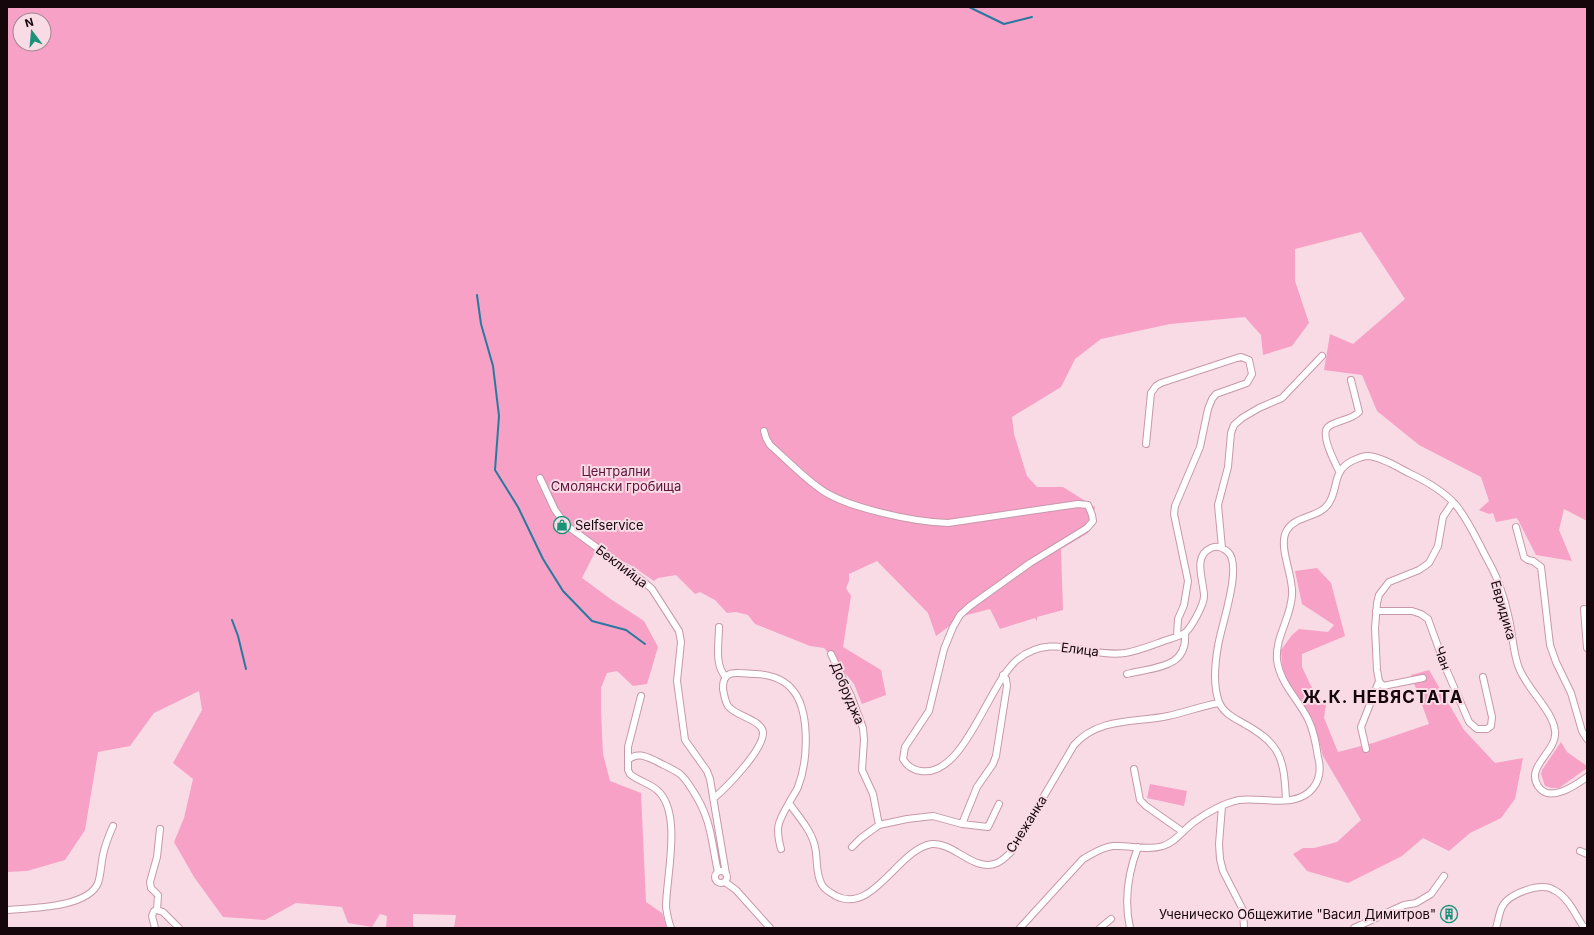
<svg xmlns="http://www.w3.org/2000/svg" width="1594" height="935" viewBox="0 0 1594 935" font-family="Inter,sans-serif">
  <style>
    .green { fill: #f6a1c5; fill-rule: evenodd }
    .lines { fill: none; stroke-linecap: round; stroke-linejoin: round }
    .stream { stroke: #2878a0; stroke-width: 2 }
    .minor-casing { stroke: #c798ab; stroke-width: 8 }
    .minor { stroke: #fff; stroke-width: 6 }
    .labels { text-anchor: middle; stroke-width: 4; stroke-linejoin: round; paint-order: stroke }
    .park-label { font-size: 13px; fill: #5f133b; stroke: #f9dbe6 }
    .poi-label { font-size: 13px; fill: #15060c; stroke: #f9dbe6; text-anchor: start }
    .street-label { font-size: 13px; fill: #15060c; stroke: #f9dbe6 }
    .district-label { font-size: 17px; font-weight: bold; letter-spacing: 1px; fill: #15060c; stroke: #f9dbe6 }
  </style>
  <rect width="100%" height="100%" fill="#f9dbe6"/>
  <path class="green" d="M7 7H1587V521L1564 509 1559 530 1572 561 1536 555 1517 518 1496 522 1493 513 1489 514 1479 510 1489 501 1481 477 1419 445 1377 411 1362 375 1324 370 1330 334 1353 344 1405 299 1361 232 1295 249V281L1309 323 1292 346 1263 355 1261 335 1245 317 1170 324 1101 339 1075 359 1061 387 1012 417 1014 434 1027 476 1037 487H1063L1095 507 1088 533 1061 549 1063 610 1037 617V621L1035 618 1000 629 990 609 963 616 936 636 928 613 877 561 849 574V581L846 588 851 596 843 647 881 670 886 695 862 704 854 684 824 648 810 646 755 624 748 615 736 612 727 613 715 600 700 592 695 594 676 575 658 578 654 581C634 567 619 555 594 554L582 578 612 600 644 621 658 647 647 684 633 686 617 671 607 673 601 688V711L603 754 610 781 641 793 646 902 662 913 667 928H454L456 915 413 914V928H386L387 916 380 914 372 927 348 923 342 907 296 903 265 920 223 917 194 877 174 842 184 818 193 779 173 763 202 710 199 691 154 713 130 746 98 752 85 830 65 860 27 871 7 872ZM20 20H44V44H20Z
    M1317 568 1331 583 1345 636 1302 654V667L1310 684 1316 695 1326 704 1324 718 1338 752 1373 743 1429 724 1411 675 1429 670 1464 730 1495 763 1523 758 1515 799 1501 818 1470 833 1449 851 1423 838 1402 856 1348 883 1307 871 1293 854 1303 848H1314L1337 842 1361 820 1323 756 1313 720 1287 681 1282 665 1281 650 1292 635 1299 629 1328 632 1334 625 1302 604 1295 571Z
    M1561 742 1567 752 1587 766V768L1559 788H1552L1545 786 1541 774 1542 770Z
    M1150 784 1187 791 1184 806 1147 798Z"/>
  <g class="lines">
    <path class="stream" d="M969 7 1004 24 1032 17
      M477 295 481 324 493 366 499 416 495 470 518 507 543 559 563 591 592 621 626 630 645 644
      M232 620 238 636 246 669"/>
    <g class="minor-casing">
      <path id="minor" d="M764 431 766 438 770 445C786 459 802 476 819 488 845 508 915 522 948 523L1078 504 1088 505 1092 515 1093 521 1087 528 1030 563 970 606 960 615 953 627 944 649 929 711 905 747 903 759C907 766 913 770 921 771 964 778 988 684 1017 660 1051 631 1087 658 1125 653 1137 651 1150 646 1161 642 1168 639 1180 637 1186 632 1192 626 1204 605 1204 596 1204 581 1192 556 1211 548 1217 545 1223 548 1228 552 1243 566 1221 626 1218 646 1215 663 1213 686 1219 702 1223 712 1232 717 1241 722 1280 743 1284 756 1286 800
        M1146 444 1151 393 1156 386 1161 383 1237 358 1241 357 1249 360 1252 374 1247 383 1216 394 1212 399 1208 409 1200 447 1175 506 1174 514 1188 581 1184 605 1178 619 1177 636
        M1339 471C1335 463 1320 434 1328 427 1336 420 1350 421 1359 412L1351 380
        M540 478 555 510 566 525 644 582 652 589 679 631 681 642 677 681 685 740 707 771 710 779 726 874
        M1516 527 1524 557 1528 560 1533 561 1541 567 1550 645 1556 662 1571 693 1582 731 1587 739
        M1222 548 1218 505 1228 467 1231 433 1234 425 1242 418 1259 408 1282 398 1322 356
        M1584 609 1587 648
        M1376 611H1412L1421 614 1428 619 1447 671 1469 722 1477 729H1487L1491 726 1492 717 1483 677
        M719 627C719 642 714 666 726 677
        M831 654 851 696 863 728 864 740 862 770 873 794 879 825
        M1127 674C1154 667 1188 669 1185 633
        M1379 681 1383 686 1423 678
        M1366 749 1361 727 1379 681 1377 670 1375 628 1377 603 1379 595 1389 582 1419 570 1429 563 1438 546 1443 517 1453 502
        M628 760V747L641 696
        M1134 769 1140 800 1146 806 1183 832
        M714 798C727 787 763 750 763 733 763 720 735 716 728 706 725 701 724 695 723 689 723 684 723 679 728 675 734 671 747 674 755 674 767 674 782 678 791 688 811 709 808 761 798 787 796 792 792 797 789 803 798 816 812 831 815 847 818 859 815 873 822 885 825 890 831 893 836 896 873 915 899 848 932 844 954 842 974 873 997 863 1002 861 1007 856 1011 852L1074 745C1099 717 1135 723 1168 716 1186 712 1202 706 1219 703
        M1222 806 1219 844 1220 859 1223 871 1243 910 1244 928
        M962 824 977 787 993 764 996 756 1007 686 1006 679 1003 675
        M852 847 861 838 879 825 907 819 933 816 962 824 988 827 999 804
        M781 849C775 827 778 822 789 803
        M1580 851 1587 854
        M715 877a6 6 0 1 1 12 0a6 6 0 1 1-12 0Z
        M725 882 736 890 770 928
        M7 910C30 908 88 908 98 883 101 874 101 864 103 855 105 845 109 835 113 826
        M157 910 158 895 151 888 150 882 157 857 160 829
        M155 928 152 916 154 911 157 910 163 912 179 928
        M671 928C668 921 667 914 666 907 666 877 683 812 657 790 649 783 638 781 630 774L628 770V760C637 752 645 756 656 761 663 765 673 769 680 774 686 779 689 785 693 791 712 820 711 841 718 872
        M1020 928 1083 859C1092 854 1102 847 1113 846 1130 845 1147 851 1163 846 1176 842 1183 830 1194 822 1206 813 1224 803 1239 800 1262 797 1297 809 1313 788 1321 778 1321 768 1318 757 1316 744 1314 731 1308 719 1298 699 1280 683 1277 660 1275 637 1291 618 1292 595 1294 576 1277 546 1287 530 1296 515 1320 518 1329 503 1339 487 1332 471 1352 461 1356 459 1363 456 1368 456 1382 457 1397 467 1409 473 1426 481 1442 490 1455 504 1466 517 1473 532 1481 547 1487 560 1496 573 1500 587 1504 598 1507 609 1509 619 1513 636 1513 653 1519 668 1527 689 1553 711 1555 731 1558 751 1525 766 1538 786 1549 804 1576 785 1587 777
        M1100 928 1111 919
        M1130 928C1124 901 1128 873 1138 847
        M1354 928 1404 905 1416 903 1431 894 1444 876
        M1496 928C1498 922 1499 913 1502 907 1509 893 1541 882 1554 890 1568 897 1575 914 1583 926L1587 928"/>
    </g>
    <use href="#minor" class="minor"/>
  </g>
  <defs>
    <g id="shop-ring" transform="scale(0.9)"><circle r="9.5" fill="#f9dbe6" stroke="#199278" stroke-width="1.5"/><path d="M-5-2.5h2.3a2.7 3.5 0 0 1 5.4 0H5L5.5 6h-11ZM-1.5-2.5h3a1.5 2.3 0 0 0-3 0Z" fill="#199278"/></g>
    <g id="building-ring" transform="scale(0.9)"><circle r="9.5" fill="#f9dbe6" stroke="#199278" stroke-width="1.5"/><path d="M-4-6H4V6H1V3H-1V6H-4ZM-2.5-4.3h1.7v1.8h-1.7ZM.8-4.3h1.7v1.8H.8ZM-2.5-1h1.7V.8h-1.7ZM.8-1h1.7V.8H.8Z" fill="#199278"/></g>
  </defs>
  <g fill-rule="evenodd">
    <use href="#shop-ring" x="562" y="525"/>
    <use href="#building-ring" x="1449" y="914"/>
  </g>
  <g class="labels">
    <g class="park-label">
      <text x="616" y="476">Централни<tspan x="616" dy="15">Смолянски гробища</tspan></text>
    </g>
    <g class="poi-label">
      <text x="575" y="530">Selfservice</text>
      <text x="1436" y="919" text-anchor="end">Ученическо Общежитие "Васил Димитров"</text>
    </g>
    <g class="street-label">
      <text transform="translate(622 566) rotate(37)" y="5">Беклийца</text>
      <text transform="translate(1504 610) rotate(74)" y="5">Евридика</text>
      <text transform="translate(1080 649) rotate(7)" y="5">Елица</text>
      <text transform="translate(1443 658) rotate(70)" y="5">Чан</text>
      <text transform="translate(848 693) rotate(67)" y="5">Добруджа</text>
      <text transform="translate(1026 824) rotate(-58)" y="5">Снежанка</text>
    </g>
    <g class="district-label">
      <text x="1383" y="703">Ж.К. НЕВЯСТАТА</text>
    </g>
  </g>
  <rect width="1594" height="935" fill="none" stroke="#15060c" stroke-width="16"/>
  <g transform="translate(32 32) rotate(344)"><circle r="19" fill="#f9dbe6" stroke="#9e868f"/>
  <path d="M0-3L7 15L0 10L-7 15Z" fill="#199278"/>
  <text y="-6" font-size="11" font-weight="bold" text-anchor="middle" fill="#15060c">N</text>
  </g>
</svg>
